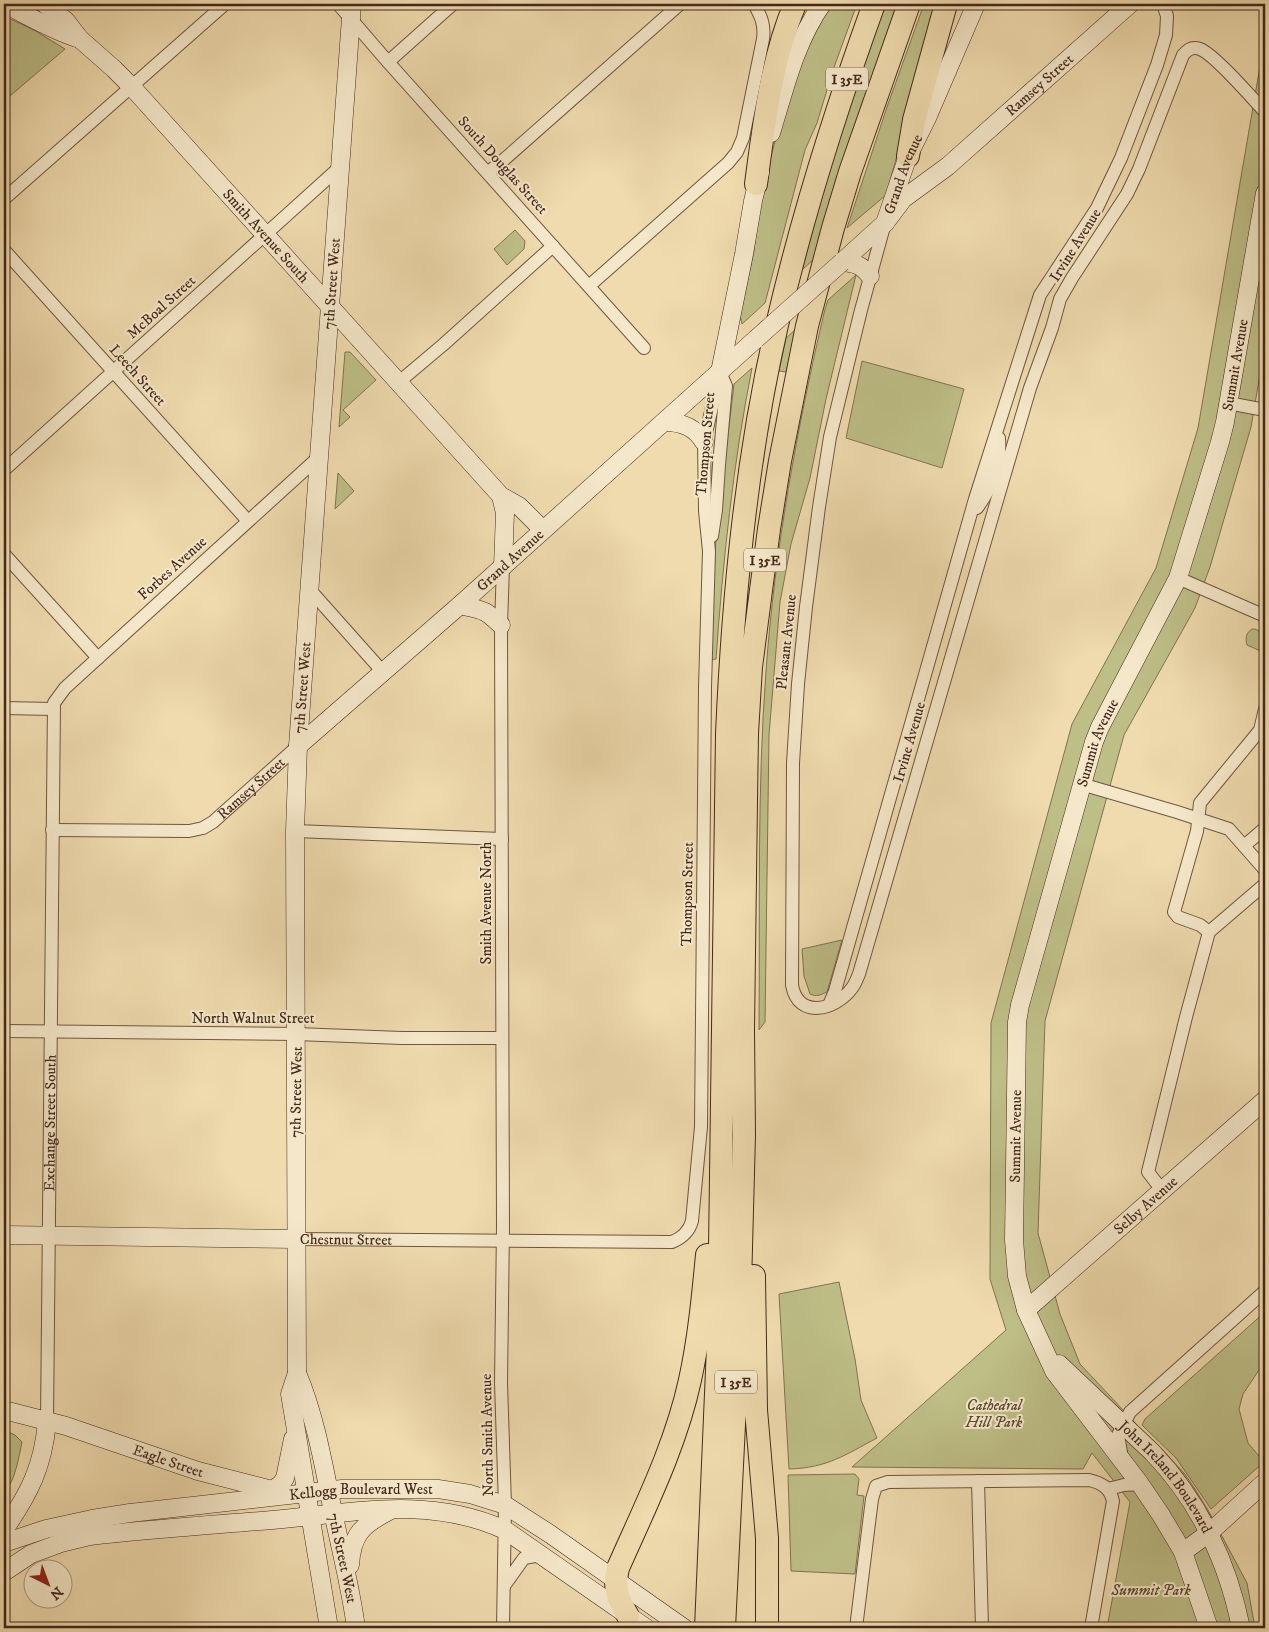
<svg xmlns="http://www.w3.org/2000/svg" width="1269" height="1632" viewBox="0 0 1269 1632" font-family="'IM FELL DW Pica',serif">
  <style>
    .green { fill: #bebe87; stroke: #817352 }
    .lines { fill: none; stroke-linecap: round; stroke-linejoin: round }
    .street-casing { stroke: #6f5541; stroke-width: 14 }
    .secondary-casing { stroke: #44281d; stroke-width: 19 }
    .highway-casing { stroke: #44281d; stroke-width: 24 }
    .street { stroke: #f5e8ca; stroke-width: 12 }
    .secondary { stroke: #f5e8ca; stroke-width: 18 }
    .highway { stroke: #efdbae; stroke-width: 22 }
    .secondary-bridge-casing { stroke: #44281d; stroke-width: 19; stroke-linecap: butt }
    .secondary-bridge { stroke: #f5e8ca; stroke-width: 18 }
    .labels { text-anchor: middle; stroke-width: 4; stroke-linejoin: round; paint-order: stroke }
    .shield { fill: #f5e8ca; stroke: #796251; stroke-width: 1 }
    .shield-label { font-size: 14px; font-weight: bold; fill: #44281d }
    .street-label { font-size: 15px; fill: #44281d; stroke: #f5e8ca }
    .park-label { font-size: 15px; font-style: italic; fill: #5c4632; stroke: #f5e8ca }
  </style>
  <rect width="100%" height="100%" fill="#efdbae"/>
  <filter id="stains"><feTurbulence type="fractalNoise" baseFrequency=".004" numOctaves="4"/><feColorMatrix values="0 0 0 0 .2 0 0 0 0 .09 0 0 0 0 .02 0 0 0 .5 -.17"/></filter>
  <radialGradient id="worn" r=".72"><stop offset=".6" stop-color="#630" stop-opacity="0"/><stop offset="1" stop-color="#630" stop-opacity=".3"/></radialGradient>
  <path class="green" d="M828 4H857L833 70 817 123 805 150 765 303 742 324 740 316 754 251 759 203 794 68Z
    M885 4H899L814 259 802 270 834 152Z
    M924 4H939L886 195 847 228 887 107Z
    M4 16 34 30 65 49 4 101Z
    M1265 37V345L1251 427 1210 567 1195 608 1124 735 1045 1021 1038 1233 1060 1314 1080 1364 1138 1426 1158 1445 1184 1473 1193 1486 1208 1510 1247 1583 1255 1628H1107L1130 1502 1092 1453 1083 1469 852 1467 1006 1330 990 1279 991 1023 1072 724 1156 568 1198 428Z
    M515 230 525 241 524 249 507 265 494 249Z
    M856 275 826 399 810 478 791 544 780 602 769 735 765 1022 759 1030C760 910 757 790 766 671 775 548 797 428 825 309L828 300Z
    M796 329 786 372 779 371 786 338Z
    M345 352H350L376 380 343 410 350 417 339 427Z
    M862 361 964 389 942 468 846 438Z
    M752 368C733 464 723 561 716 659L710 660 716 537 734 384Z
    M338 473 354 491 335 509Z
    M1252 629H1255L1265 634V653L1247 645C1245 638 1246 633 1252 629Z
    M842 940 827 992C821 995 816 997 810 994L804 976 802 949Z
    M839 1282 855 1359 861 1400 877 1438C845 1455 827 1468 789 1469L779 1294Z
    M1265 1312V1361L1243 1394 1239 1409 1248 1443 1264 1462 1211 1509 1176 1458 1142 1425 1145 1419Z
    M4 1430 15 1435 22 1442C19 1456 15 1482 5 1491L4 1489Z
    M855 1474 859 1479 857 1495 864 1496 855 1574 791 1571 788 1475Z"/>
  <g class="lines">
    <g class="street-casing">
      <g id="street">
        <path d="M338 4 388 62 644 348"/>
        <path d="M388 62 453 4"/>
        <path d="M488 172 499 164 680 4"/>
        <path d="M4 199 225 4"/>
        <path d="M885 223 861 310 830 437 819 507 806 607 798 684 793 763 792 985C798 1020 836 1010 852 988 855 984 857 979 859 974L993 514 1030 388 1052 328 1060 299 1072 278 1127 194 1139 169 1183 55C1187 50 1192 46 1200 49 1214 54 1253 99 1265 112"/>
        <path d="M4 250 248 521"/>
        <path d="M589 286 728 163 737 152 743 138 763 39C765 25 761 16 754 4"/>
        <path d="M399 382 444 344 553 246"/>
        <path d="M1228 403 1265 410"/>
        <path d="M4 470 340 167"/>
        <path d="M977 508C992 488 1001 464 999 438"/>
        <path d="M712 536 716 510 719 465 726 386 720 372"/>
        <path d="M4 554 98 658"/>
        <path d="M1178 578 1265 616"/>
        <path d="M310 590 383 672"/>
        <path d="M4 708 53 709"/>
        <path d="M1081 784 1177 812 1229 829 1265 870"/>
        <path id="s1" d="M52 830 189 831 203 828 213 822 298 746"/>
        <path d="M295 831 502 839"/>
        <path d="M1244 846 1265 828"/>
        <path d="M1209 932 1200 925 1178 917 1174 912 1197 831 1200 803 1260 730 1265 709"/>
        <path d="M829 1005 835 991 975 499 1040 295 1097 208 1121 158 1157 65 1166 35 1167 16 1163 4"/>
        <path d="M4 1031 296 1034 402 1038H502"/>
        <path d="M1162 1190 1148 1172 1186 1017 1209 932 1265 884"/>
        <path id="s2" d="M296 1239 672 1242C682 1238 689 1232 692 1221L701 1127 705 687 709 551 705 511 704 442 720 372"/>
        <path id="s3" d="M47 1422 54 703 65 688 320 456"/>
        <path d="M1122 1458 1118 1435 1130 1412 1265 1291"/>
        <path d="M978 1481 982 1628"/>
        <path d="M1108 1489 1124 1485 1140 1484"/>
        <path d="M504 1586 524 1558 541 1555"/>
        <path d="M503 1628 505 1505 501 1383 503 1227 501 625 503 566"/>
        <path d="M856 1628 872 1499 876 1486 888 1482 1089 1480C1102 1483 1110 1488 1113 1501L1091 1628"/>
      </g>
    </g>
    <g class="secondary-casing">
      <g id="secondary">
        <path d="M4 4C29 16 53 31 80 39"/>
        <path id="s4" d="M45 4 66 21 80 39 114 69 131 86 501 496 505 513 503 566"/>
        <path d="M771 133C785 88 795 43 822 4"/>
        <path id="s5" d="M885 223 903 199 948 166 1130 4"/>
        <path id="s6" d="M842 262 885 223 908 156 927 118 976 4"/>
        <path d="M842 262C855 263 862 265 870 276"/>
        <path d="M720 372 744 254 753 201 760 172"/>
        <path d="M664 422C682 422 695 427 704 442"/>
        <path d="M501 496 519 506 543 530"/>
        <path d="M460 605C484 611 483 608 501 625"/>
        <path id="s7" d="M298 746 460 605 756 339"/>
        <path d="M4 1235 296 1239"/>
        <path id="s8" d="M1026 1310 1265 1100"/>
        <path id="s9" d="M1059 1364 1152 1452C1199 1501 1228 1563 1241 1628"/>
        <path id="s10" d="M297 1373C315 1415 324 1467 333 1512 341 1551 351 1589 356 1628"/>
        <path id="s11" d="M4 1410 66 1426 198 1471 280 1492"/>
        <path d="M267 1494 281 1484 285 1478 293 1439"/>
        <path d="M6 1527C30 1492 43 1466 47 1422"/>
        <path id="s12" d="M4 1543 46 1529 92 1519 130 1513 342 1489H438L470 1494 505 1505 550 1534 684 1628"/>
        <path d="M1183 1552 1209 1533 1265 1482"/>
        <path d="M350 1565C352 1534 362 1525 389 1511"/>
        <path d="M4 1572 31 1554 61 1543 90 1536C151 1529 212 1525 272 1520 353 1513 428 1495 505 1530L646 1628"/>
        <path id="s13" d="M329 1628 290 1394 297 1373 295 831 298 746 352 4"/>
        <path id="s14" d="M1209 1628 1183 1552 1161 1515 1140 1484 1054 1371 1026 1310 1017 1276 1014 1240 1017 1022 1020 1005 1094 742 1100 727 1178 578 1220 442 1225 422 1265 193"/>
      </g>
    </g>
    <g class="highway-casing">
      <path id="highway" d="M908 156 914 120 946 4
        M756 184C764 124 771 61 795 4
        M754 1276 756 1410 767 1538V1628
        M628 1616C618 1599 613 1588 618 1568 645 1507 676 1445 690 1380 699 1339 703 1297 707 1255
        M706 1628 719 1323 727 734C733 597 746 459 777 325 802 216 836 109 874 4
        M724 1628 739 1323 744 1135 743 1030 746 800 747 733 751 667 769 529 780 461 807 326 833 228 850 172 909 4"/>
    </g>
    <use href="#street" class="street"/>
    <use href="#secondary" class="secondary"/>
    <use href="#highway" class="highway"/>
    <g class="secondary-bridge-casing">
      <path id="secondary-bridge" d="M756 339 842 262"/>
    </g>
    <use href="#secondary-bridge" class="secondary-bridge"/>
  </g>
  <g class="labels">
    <g class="shield">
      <rect x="826" y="67.5" width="42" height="23" rx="4"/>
      <rect x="744" y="548.5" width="42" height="23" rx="4"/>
      <rect x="715" y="1370.5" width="42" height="23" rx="4"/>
    </g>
    <g class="shield-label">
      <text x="847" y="84">I 35E</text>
      <text x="765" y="565">I 35E</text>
      <text x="736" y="1387">I 35E</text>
    </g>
    <g class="street-label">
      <text dy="5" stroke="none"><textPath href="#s5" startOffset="208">Ramsey Street</textPath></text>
      <text transform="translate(503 165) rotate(48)" y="5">South Douglas Street</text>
      <text dy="5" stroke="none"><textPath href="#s6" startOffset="110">Grand Avenue</textPath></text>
      <text dy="5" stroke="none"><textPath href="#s4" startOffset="321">Smith Avenue South</textPath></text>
      <text transform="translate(1075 245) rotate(-58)" y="5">Irvine Avenue</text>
      <text dy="5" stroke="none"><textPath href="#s13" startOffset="1350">7th Street West</textPath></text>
      <text transform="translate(161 307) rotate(-42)" y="5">McBoal Street</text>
      <text dy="5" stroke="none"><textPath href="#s14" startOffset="1355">Summit Avenue</textPath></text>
      <text transform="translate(138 375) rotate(48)" y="5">Leech Street</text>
      <text transform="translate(705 444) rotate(-85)" y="5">Thompson Street</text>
      <text dy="5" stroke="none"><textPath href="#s7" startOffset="282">Grand Avenue</textPath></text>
      <text transform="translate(172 568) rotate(-42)" y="5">Forbes Avenue</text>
      <text transform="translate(786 642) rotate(-84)" y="5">Pleasant Avenue</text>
      <text dy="5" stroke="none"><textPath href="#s13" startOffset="945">7th Street West</textPath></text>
      <text transform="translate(909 742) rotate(-74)" y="5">Irvine Avenue</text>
      <text dy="5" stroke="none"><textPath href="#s14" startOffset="950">Summit Avenue</textPath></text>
      <text dy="5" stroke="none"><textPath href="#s1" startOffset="214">Ramsey Street</textPath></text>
      <text transform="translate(687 894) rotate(-89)" y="5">Thompson Street</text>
      <text transform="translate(486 903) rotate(-90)" y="5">Smith Avenue North</text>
      <text x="253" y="1023">North Walnut Street</text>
      <text transform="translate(296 1092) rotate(-89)" y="5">7th Street West</text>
      <text dy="5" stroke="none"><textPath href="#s3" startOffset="299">Exchange Street South</textPath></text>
      <text dy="5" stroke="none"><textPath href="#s14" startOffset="545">Summit Avenue</textPath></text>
      <text dy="5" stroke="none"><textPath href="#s8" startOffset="159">Selby Avenue</textPath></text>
      <text dy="5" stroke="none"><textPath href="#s2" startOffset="50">Chestnut Street</textPath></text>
      <text transform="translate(487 1435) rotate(-91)" y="5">North Smith Avenue</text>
      <text dy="5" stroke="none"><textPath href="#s11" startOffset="172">Eagle Street</textPath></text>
      <text dy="5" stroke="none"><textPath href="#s9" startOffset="156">John Ireland Boulevard</textPath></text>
      <text dy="5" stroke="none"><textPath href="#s12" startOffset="362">Kellogg Boulevard West</textPath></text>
      <text dy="5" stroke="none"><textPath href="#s10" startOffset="191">7th Street West</textPath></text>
    </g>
    <g class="park-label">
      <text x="994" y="1410">Cathedral<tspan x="994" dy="17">Hill Park</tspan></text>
      <text x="1151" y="1595">Summit Park</text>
    </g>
  </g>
  <rect width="1269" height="1632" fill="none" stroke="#efdbae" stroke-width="20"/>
  <rect x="5" y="5" width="1259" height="1622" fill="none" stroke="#44281d" stroke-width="2.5"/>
  <rect x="10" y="10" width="1249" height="1612" fill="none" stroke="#44281d"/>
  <g transform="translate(48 1584) rotate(138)"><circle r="24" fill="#f5e8ca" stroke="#ae9b85"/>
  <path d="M0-4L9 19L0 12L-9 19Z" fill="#8f2418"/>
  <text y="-8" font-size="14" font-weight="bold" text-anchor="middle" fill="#44281d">N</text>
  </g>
  <rect width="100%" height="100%" filter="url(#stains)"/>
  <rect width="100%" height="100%" fill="url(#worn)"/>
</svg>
